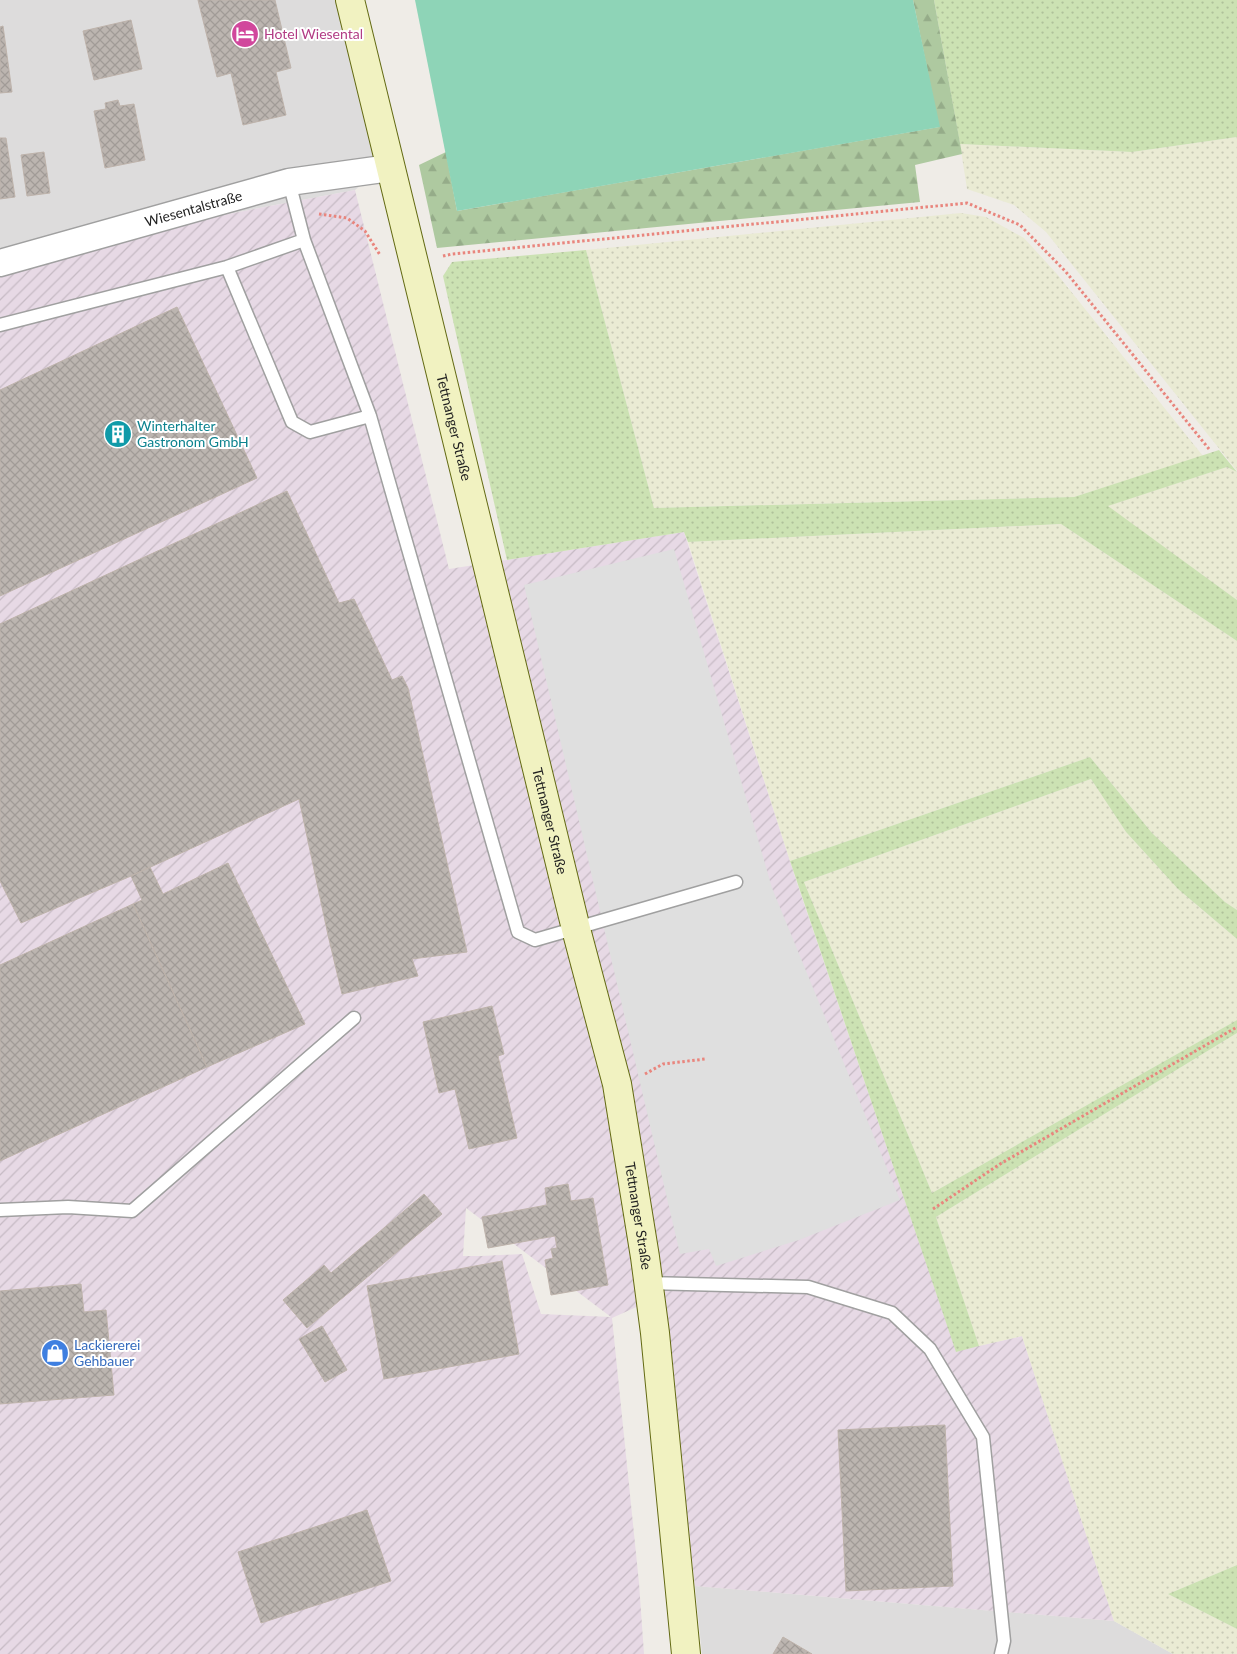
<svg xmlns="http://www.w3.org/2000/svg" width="1237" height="1654" viewBox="0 0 1237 1654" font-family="Lato,sans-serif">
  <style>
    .residential { fill: #dddcdc }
    .industrial { fill: url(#industrial-furrows); fill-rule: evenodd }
    .farmland { fill: url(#farmland-dots) }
    .grass { fill: url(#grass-dots) }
    .forest { fill: url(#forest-firs) }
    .pitch { fill: #8ed4b7 }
    .parking { fill: #dfdfdf }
    .building { fill: url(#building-cross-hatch); stroke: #beb3ab }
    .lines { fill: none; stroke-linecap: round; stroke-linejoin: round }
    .service-casing { stroke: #a0a0a0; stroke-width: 15 }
    .minor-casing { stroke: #a0a0a0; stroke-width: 29 }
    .secondary-casing { stroke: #636a13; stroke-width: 30 }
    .path { stroke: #e9857d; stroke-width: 3; stroke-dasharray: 2.5 2.5; stroke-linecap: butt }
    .service { stroke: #fff; stroke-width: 12 }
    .minor { stroke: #fff; stroke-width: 26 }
    .secondary { stroke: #f1f2c1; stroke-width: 28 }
    .labels { text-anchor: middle; stroke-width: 4; stroke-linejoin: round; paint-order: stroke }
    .hotel-label { font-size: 14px; fill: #b23c85; stroke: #fff; text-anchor: start }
    .street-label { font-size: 14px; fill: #1f1f1f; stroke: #fff }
    .culture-label { font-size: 14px; fill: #0d838f; stroke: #fff; text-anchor: start }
    .shop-label { font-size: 14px; fill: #366cbe; stroke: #fff; text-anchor: start }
  </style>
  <defs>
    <pattern id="industrial-furrows" width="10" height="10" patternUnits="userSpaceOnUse" patternTransform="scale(1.25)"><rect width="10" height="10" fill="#e7d9e5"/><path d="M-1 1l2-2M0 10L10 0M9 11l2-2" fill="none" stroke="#c6bac4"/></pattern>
    <pattern id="farmland-dots" width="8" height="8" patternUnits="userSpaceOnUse" patternTransform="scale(1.25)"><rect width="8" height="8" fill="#eaebd4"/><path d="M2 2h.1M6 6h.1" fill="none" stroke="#c8c9b6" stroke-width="1.8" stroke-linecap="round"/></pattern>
    <pattern id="grass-dots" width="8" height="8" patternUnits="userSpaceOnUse" patternTransform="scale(1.25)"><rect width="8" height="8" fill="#cce2b3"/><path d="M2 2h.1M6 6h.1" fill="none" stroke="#afc19a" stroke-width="1.8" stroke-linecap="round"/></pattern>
    <pattern id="forest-firs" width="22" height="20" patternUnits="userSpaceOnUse" patternTransform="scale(1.25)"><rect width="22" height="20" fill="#aec9a0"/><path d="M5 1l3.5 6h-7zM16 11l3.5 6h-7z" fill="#95ac89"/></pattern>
    <pattern id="building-cross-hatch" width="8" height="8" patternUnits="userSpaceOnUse" patternTransform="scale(1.25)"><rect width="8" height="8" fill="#bcb5b0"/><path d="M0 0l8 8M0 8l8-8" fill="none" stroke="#a19b97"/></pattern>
  </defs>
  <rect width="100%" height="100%" fill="#efece7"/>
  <path class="residential" d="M0 0H351L391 161 355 190 0 257Z
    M695 1586 1114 1621 1173 1654H702Z"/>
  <path class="industrial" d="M355 190 449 569 684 532 796 880 956 1351 1022 1336 1114 1621 695 1586 663 1295 612 1318 639 1583 644 1654H0V257ZM466 1208 611 1317 541 1314 522 1254 481 1256H463Z"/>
  <path class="farmland" d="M1237 137V471L1046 232 1014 205 967 189 960 144 1132 152Z
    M961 213 986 217 1024 238 1057 274 1203 456 1074 497 654 508 586 250Z
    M1227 467 1237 472V600L1107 506Z
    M1061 524 1237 641V910L1225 902 1152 833 1090 757 790 861 688 542Z
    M1091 779 1126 832 1178 889 1237 939V1020L932 1193 804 882Z
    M1237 1033V1565L1168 1594 1237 1629V1654H1173L1114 1621 1022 1336 979 1346 936 1217Z"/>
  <path class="grass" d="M934 0H1237V137L1132 152 960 144Z
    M586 250 654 508 1074 497 1219 450 1237 472 1227 467 1108 506 1237 600V641L1061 524 688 542 684 532 507 560 443 276 452 262Z
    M1090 757 1152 833 1225 902 1237 910V939L1178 889 1126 832 1091 779 804 882 932 1193 1237 1020V1033L936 1217 979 1346 956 1352 790 861Z
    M1237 1565V1629L1168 1594Z"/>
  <path class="forest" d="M913 0H934L962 154 915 165 920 202 437 248 419 165 446 152 457 211 939 127Z"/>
  <path class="pitch" d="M415 0H913L940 127 457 211Z"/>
  <path class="parking" d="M674 549 772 888 900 1200 799 1240 716 1266 709 1249 680 1254 524 585Z"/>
  <path class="building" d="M198 0H275L291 68 276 72 286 115 243 125 231 73 217 77Z
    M131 20 142 69 94 80 83 31Z
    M3 26 12 92 0 93V27Z
    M118 100 120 106 134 104 145 160 105 168 94 111 106 109 105 103Z
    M0 138H6L15 197 0 199Z
    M44 152 50 193 27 196 21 155Z
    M177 307 257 478 0 596V390Z
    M287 491 339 603 354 599 392 680 402 676 408 688 467 952 412 959 418 976 342 994 328 935 299 799 131 876 21 923 0 881V624Z
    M228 863 305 1024 207 1067 133 904 142 900 131 876 150 867 163 894Z
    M133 904 207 1067 0 1161V965Z
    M492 1006 504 1054 498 1056 517 1138 469 1149 455 1089 439 1093 423 1022Z
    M568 1184 571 1201 593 1198 608 1285 551 1295 545 1260 553 1258 551 1249 557 1248 555 1236 488 1248 482 1217 547 1205 545 1188Z
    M424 1194 442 1214 307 1328 283 1300 324 1265 331 1273Z
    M502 1261 519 1354 384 1379 367 1286Z
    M81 1284 84 1312 106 1310 114 1395 0 1404V1291Z
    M322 1326 347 1370 325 1382 299 1339Z
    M945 1425 953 1586 846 1591 838 1430Z
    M367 1510 391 1581 261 1623 238 1552Z
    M783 1637 812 1654H773Z"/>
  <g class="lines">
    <g class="service-casing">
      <path id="service" d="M304 240 370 416
        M227 267 292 422 310 432 370 416 518 932 535 940 736 882
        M0 325 227 267 304 240 289 182
        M0 1210 68 1207 132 1211 354 1018
        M648 1283 808 1287 892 1313 930 1349 983 1437 1004 1641 1001 1654"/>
    </g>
    <g class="minor-casing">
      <g id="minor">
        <path id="s1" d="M0 263 289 182 390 168"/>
      </g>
    </g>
    <g class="secondary-casing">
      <g id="secondary">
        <path id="s2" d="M350 0 576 929 617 1084 645 1257 655 1333 686 1654"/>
      </g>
    </g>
    <path class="path" d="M319 214 347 218 365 231 380 255
      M443 256 452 254 967 203 1020 225 1066 272 1209 449
      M645 1074 663 1064 705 1059
      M933 1209 1000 1164 1237 1027"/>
    <use href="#service" class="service"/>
    <use href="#minor" class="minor"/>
    <use href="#secondary" class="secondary"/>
  </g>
  <defs>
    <g id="hotel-disc" transform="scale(1.4375)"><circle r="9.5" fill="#d1479c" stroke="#fff"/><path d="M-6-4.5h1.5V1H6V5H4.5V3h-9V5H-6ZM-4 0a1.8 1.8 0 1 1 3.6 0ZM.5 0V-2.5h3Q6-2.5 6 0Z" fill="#fff"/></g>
    <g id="building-disc" transform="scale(1.4375)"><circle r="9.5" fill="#0f9aa8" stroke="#fff"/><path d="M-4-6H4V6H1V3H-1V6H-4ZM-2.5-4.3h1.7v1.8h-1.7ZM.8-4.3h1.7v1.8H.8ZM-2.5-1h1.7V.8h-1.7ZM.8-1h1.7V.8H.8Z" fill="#fff"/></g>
    <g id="shop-disc" transform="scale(1.4375)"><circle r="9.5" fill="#3f7fe0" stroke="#fff"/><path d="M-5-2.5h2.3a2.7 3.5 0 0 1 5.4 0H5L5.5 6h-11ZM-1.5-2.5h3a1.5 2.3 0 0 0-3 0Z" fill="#fff"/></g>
  </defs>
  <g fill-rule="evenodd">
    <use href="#hotel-disc" x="245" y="34"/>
    <use href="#building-disc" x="118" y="434"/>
    <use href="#shop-disc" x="55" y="1353"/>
  </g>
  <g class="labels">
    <g class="hotel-label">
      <text x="264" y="39">Hotel Wiesental</text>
    </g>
    <g class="street-label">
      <text dy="5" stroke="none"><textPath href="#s1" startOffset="201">Wiesentalstraße</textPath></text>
      <text dy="5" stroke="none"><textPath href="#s2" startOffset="440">Tettnanger Straße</textPath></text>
      <text dy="5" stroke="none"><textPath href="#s2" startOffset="845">Tettnanger Straße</textPath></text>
      <text dy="5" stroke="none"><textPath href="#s2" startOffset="1250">Tettnanger Straße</textPath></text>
    </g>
    <g class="culture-label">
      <text x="137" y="431">Winterhalter<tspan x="137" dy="16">Gastronom GmbH</tspan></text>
    </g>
    <g class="shop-label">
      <text x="74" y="1350">Lackiererei<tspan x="74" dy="16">Gehbauer</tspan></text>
    </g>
  </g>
</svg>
